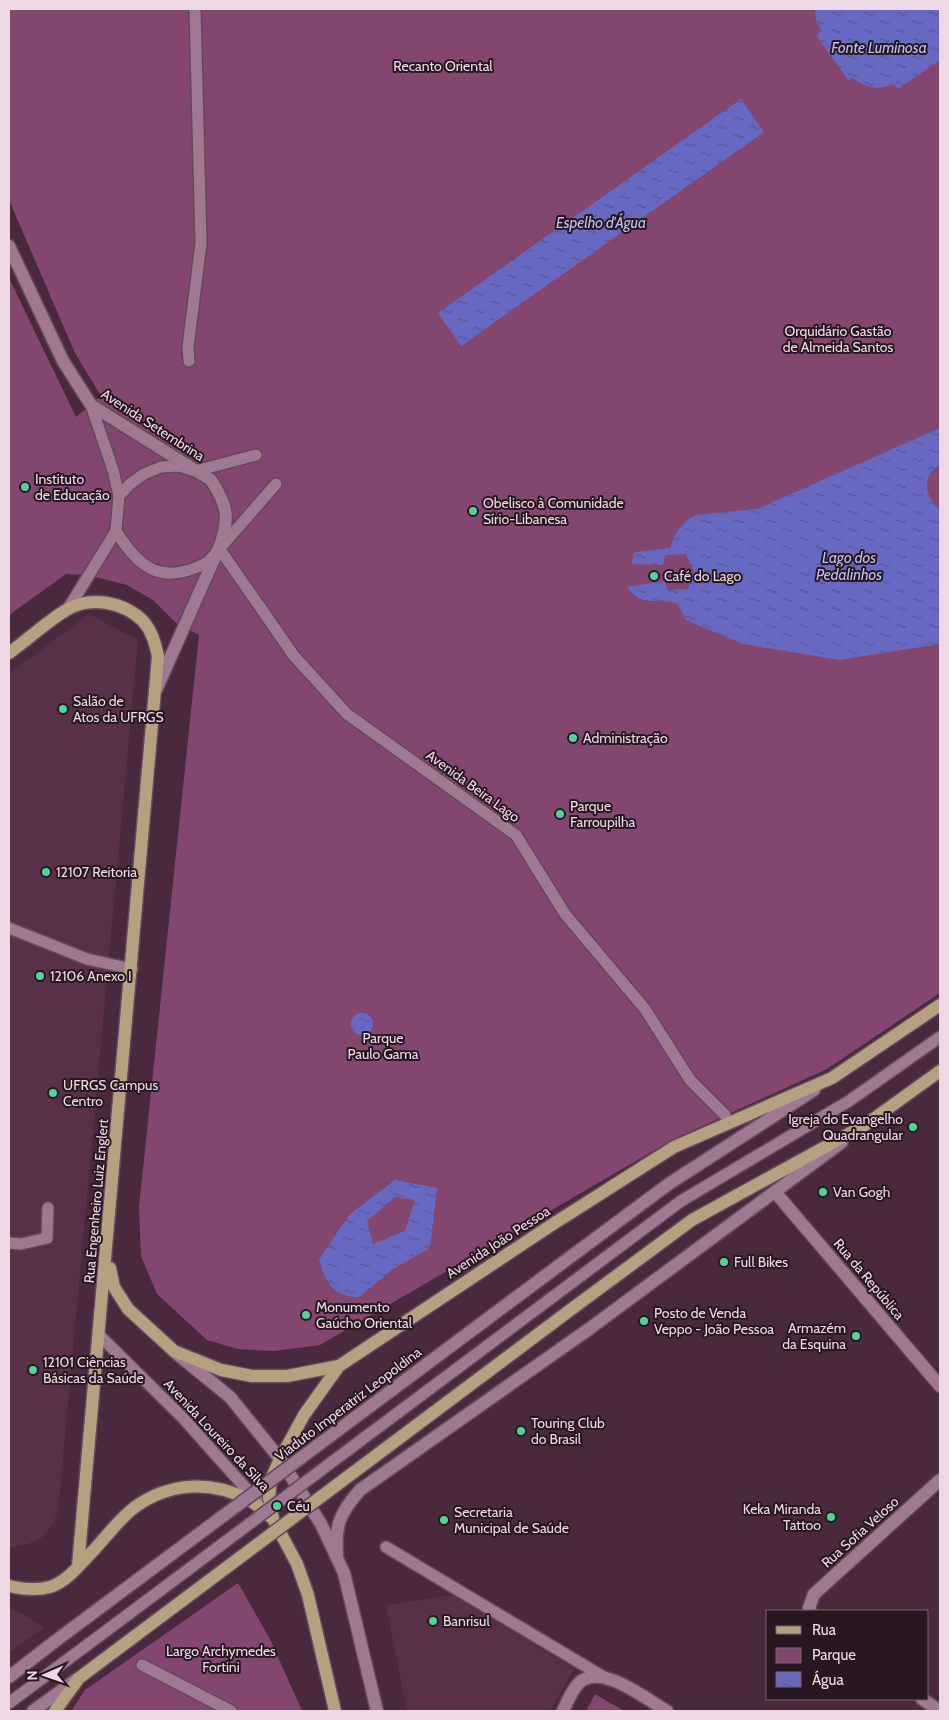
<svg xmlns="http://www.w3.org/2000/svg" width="949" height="1720" viewBox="0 0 949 1720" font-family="Cabin,sans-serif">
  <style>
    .built { fill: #58304a }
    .green { fill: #83476f }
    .water { fill: url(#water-ripples); fill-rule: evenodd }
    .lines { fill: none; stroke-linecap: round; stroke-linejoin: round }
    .lane-casing { stroke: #64485b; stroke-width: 14 }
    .street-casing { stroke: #64485b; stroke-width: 15 }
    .secondary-casing { stroke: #64485b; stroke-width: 15 }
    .primary-casing { stroke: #64485b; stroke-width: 15 }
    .lane { stroke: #9f7891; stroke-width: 11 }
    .street { stroke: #9f7891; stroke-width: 12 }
    .secondary { stroke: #9f7891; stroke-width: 12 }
    .primary { stroke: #b5a080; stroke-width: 12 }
    .lane-bridge-casing { stroke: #64485b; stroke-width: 14; stroke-linecap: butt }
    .secondary-bridge-casing { stroke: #64485b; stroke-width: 15; stroke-linecap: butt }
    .primary-bridge-casing { stroke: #64485b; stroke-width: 15; stroke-linecap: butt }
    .lane-bridge { stroke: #9f7891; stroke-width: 11 }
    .secondary-bridge { stroke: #9f7891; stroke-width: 12 }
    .primary-bridge { stroke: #b5a080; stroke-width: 12 }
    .poi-dot { fill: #4fd399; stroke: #271721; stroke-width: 2 }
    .labels { text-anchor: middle; stroke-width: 4; stroke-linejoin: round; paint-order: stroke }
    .park-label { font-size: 14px; fill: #f0d8e7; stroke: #271721 }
    .street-label { font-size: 14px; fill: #eed8e5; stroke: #271721 }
    .poi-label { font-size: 14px; fill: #eed8e5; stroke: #271721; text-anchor: start }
    .water-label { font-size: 15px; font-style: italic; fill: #bfc3f2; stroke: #271721 }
  </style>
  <defs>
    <pattern id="water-ripples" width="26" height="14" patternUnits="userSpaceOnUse" patternTransform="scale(1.25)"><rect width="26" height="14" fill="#6768c2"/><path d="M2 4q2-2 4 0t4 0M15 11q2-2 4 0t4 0" fill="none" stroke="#59568a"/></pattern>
  </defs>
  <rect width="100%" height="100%" fill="#4a293f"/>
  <path class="built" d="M89 614 138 640 58 1512 51 1527 41 1538 28 1544 14 1547H9V674Z
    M454 1595 574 1669 550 1711H407L386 1605Z
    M9 1607 45 1627 9 1653Z"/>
  <path class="green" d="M9 9H940V993L827 1069 672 1140 320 1345 274 1351 238 1349 207 1340 157 1294 141 1256 139 1207 199 635 177 624 153 600 127 585 87 575 66 574 9 615V278L76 417 101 396 75 353 9 200Z
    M238 1583 270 1639 302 1711H71L85 1690Z
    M595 1694 624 1711H586Z"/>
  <path class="water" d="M815 9H940V60L898 89 894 84C877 90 867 89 853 78L848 80 816 35 822 31 816 21Z
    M741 99 764 132 461 346 438 313Z
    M940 428V464C921 477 924 496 940 510V644L839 660 743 644 686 620 677 603C654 598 643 608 627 587L664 581 668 590 688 589 694 571 686 554 665 555 663 565 631 564 635 552 670 548 676 533 685 522 695 515 757 509Z
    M351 1024a11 11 0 1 1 22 0a11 11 0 1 1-22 0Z
    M395 1180 437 1188 430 1248 393 1269 359 1297C333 1297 325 1282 319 1259L350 1214ZM395 1197 415 1200 405 1231 373 1244 367 1221Z"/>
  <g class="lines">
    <g class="lane-casing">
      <path id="lane" d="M189 361 188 347 201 243 195 9
        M91 405 113 470 119 496
        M116 531C140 570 163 586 208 562L276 484
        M219 548 294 656 347 714 516 835 565 914 645 1009 690 1080 725 1115
        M68 609 116 531 119 496 130 484 144 474 161 467 179 466 195 471 256 455
        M9 928 87 959 132 969
        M681 1201 849 1101 940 1037
        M9 1243 21 1244 47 1238 48 1208
        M100 1336 183 1418 257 1501
        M386 1547 602 1676
        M142 1665 231 1711
        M9 1703 106 1631"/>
    </g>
    <g class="street-casing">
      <path id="street" d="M775 1192 940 1386
        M810 1611 809 1608 814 1594 940 1480
        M922 1699 940 1711
        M563 1711C567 1702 571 1692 578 1684 599 1661 646 1699 667 1711"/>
    </g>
    <g class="secondary-casing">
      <path id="secondary" d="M9 246 63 361 91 405 211 480C228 506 230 519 219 548L156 690
        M573 1255 670 1183 814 1090
        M176 1353 230 1397 280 1459 321 1524 344 1573 377 1711
        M337 1556C335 1525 339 1514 360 1490L589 1329 842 1142
        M9 1677 54 1642
        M33 1711 77 1679"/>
    </g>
    <g class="primary-casing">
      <path id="primary" d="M9 653C29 639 47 621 68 609 91 596 124 602 143 621 152 631 155 643 158 656L78 1566
        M110 1268 114 1287 128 1309 174 1351 221 1370 252 1376H287L339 1366 550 1226 674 1147 832 1078 940 1005
        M573 1308 692 1220 865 1125 940 1071
        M9 1586C22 1589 36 1591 50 1587 68 1581 80 1564 93 1551 106 1537 120 1518 135 1507 170 1482 212 1480 249 1500 258 1505 265 1513 273 1519
        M55 1711 79 1678
        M335 1711 308 1595 297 1564 273 1519 269 1498 271 1479 280 1459 304 1415 339 1366"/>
    </g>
    <use href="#lane" class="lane"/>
    <use href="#street" class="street"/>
    <use href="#secondary" class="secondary"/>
    <use href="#primary" class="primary"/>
    <g class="lane-bridge-casing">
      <path id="lane-bridge" d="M106 1631 681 1201"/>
    </g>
    <g class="secondary-bridge-casing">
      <path id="secondary-bridge" d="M54 1642 573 1255"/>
    </g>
    <g class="primary-bridge-casing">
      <path id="primary-bridge" d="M79 1678 573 1308"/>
    </g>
    <use href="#lane-bridge" class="lane-bridge"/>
    <use href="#secondary-bridge" class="secondary-bridge"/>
    <use href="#primary-bridge" class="primary-bridge"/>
  </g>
  <g class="poi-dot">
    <circle cx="25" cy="487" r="5"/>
    <circle cx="473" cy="511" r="5"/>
    <circle cx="654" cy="576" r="5"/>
    <circle cx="63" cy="709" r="5"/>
    <circle cx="573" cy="738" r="5"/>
    <circle cx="560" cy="814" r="5"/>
    <circle cx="46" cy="872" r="5"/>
    <circle cx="40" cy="976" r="5"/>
    <circle cx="53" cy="1093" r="5"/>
    <circle cx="913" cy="1127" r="5"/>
    <circle cx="823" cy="1192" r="5"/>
    <circle cx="724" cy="1262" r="5"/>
    <circle cx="306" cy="1315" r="5"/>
    <circle cx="644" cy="1321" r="5"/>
    <circle cx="856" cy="1336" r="5"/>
    <circle cx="33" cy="1370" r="5"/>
    <circle cx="521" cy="1431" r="5"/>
    <circle cx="277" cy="1506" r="5"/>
    <circle cx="831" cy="1517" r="5"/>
    <circle cx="444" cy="1520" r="5"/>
    <circle cx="433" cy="1621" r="5"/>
  </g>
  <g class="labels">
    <g class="park-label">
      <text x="443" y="71">Recanto Oriental</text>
      <text x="838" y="336">Orquidário Gastão<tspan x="838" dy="16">de Almeida Santos</tspan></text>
      <text x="383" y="1043">Parque<tspan x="383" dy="16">Paulo Gama</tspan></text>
      <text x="221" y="1656">Largo Archymedes<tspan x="221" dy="16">Fortini</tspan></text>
    </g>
    <g class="street-label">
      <text transform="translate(153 425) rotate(33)" y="5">Avenida Setembrina</text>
      <text transform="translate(473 786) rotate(36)" y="5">Avenida Beira Lago</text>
      <text transform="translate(96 1201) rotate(-85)" y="5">Rua Engenheiro Luiz Englert</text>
      <text transform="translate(498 1242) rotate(-33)" y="5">Avenida João Pessoa</text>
      <text transform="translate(869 1279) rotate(50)" y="5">Rua da República</text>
      <text transform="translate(348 1404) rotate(-37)" y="5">Viaduto Imperatriz Leopoldina</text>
      <text transform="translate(217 1435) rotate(47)" y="5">Avenida Loureiro da Silva</text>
      <text transform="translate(860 1532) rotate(-42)" y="5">Rua Sofia Veloso</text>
    </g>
    <g class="poi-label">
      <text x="35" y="484">Instituto<tspan x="35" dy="16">de Educação</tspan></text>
      <text x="483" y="508">Obelisco à Comunidade<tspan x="483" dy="16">Sírio-Libanesa</tspan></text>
      <text x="664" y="581">Café do Lago</text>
      <text x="73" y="706">Salão de<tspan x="73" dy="16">Atos da UFRGS</tspan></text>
      <text x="583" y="743">Administração</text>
      <text x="570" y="811">Parque<tspan x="570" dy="16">Farroupilha</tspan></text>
      <text x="56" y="877">12107 Reitoria</text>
      <text x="50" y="981">12106 Anexo I</text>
      <text x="63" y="1090">UFRGS Campus<tspan x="63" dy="16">Centro</tspan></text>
      <text x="903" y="1124" text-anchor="end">Igreja do Evangelho<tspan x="903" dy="16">Quadrangular</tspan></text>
      <text x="833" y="1197">Van Gogh</text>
      <text x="734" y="1267">Full Bikes</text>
      <text x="316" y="1312">Monumento<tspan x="316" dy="16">Gaúcho Oriental</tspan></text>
      <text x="654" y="1318">Posto de Venda<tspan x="654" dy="16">Veppo - João Pessoa</tspan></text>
      <text x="846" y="1333" text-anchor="end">Armazém<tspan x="846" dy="16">da Esquina</tspan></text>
      <text x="43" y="1367">12101 Ciências<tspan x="43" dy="16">Básicas da Saúde</tspan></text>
      <text x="531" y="1428">Touring Club<tspan x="531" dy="16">do Brasil</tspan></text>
      <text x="287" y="1511">Céu</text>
      <text x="821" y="1514" text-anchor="end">Keka Miranda<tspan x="821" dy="16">Tattoo</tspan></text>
      <text x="454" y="1517">Secretaria<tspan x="454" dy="16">Municipal de Saúde</tspan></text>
      <text x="443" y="1626">Banrisul</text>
    </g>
    <g class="water-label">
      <text x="879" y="53">Fonte Luminosa</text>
      <text x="601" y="228">Espelho d'Água</text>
      <text x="849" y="563">Lago dos<tspan x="849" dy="17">Pedalinhos</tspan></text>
    </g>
  </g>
  <rect width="949" height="1720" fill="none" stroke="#eed8e5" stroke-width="20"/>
  <rect x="766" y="1610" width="162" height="90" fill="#271721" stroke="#77646f"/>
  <rect x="776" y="1626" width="25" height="8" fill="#b5a080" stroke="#77646f"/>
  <text x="812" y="1635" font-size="15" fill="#eed8e5">Rua</text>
  <rect x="776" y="1648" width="25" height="15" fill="#83476f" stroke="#77646f"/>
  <text x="812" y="1660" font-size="15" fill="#eed8e5">Parque</text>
  <rect x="776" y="1672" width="25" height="15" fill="url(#water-ripples)" stroke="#77646f"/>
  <text x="812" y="1685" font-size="15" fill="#eed8e5">Água</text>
  <g transform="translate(45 1675) rotate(268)" stroke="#271721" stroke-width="4" paint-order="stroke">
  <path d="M0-4L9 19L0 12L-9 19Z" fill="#eed8e5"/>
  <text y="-8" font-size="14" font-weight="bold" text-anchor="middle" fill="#eed8e5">N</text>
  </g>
</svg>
